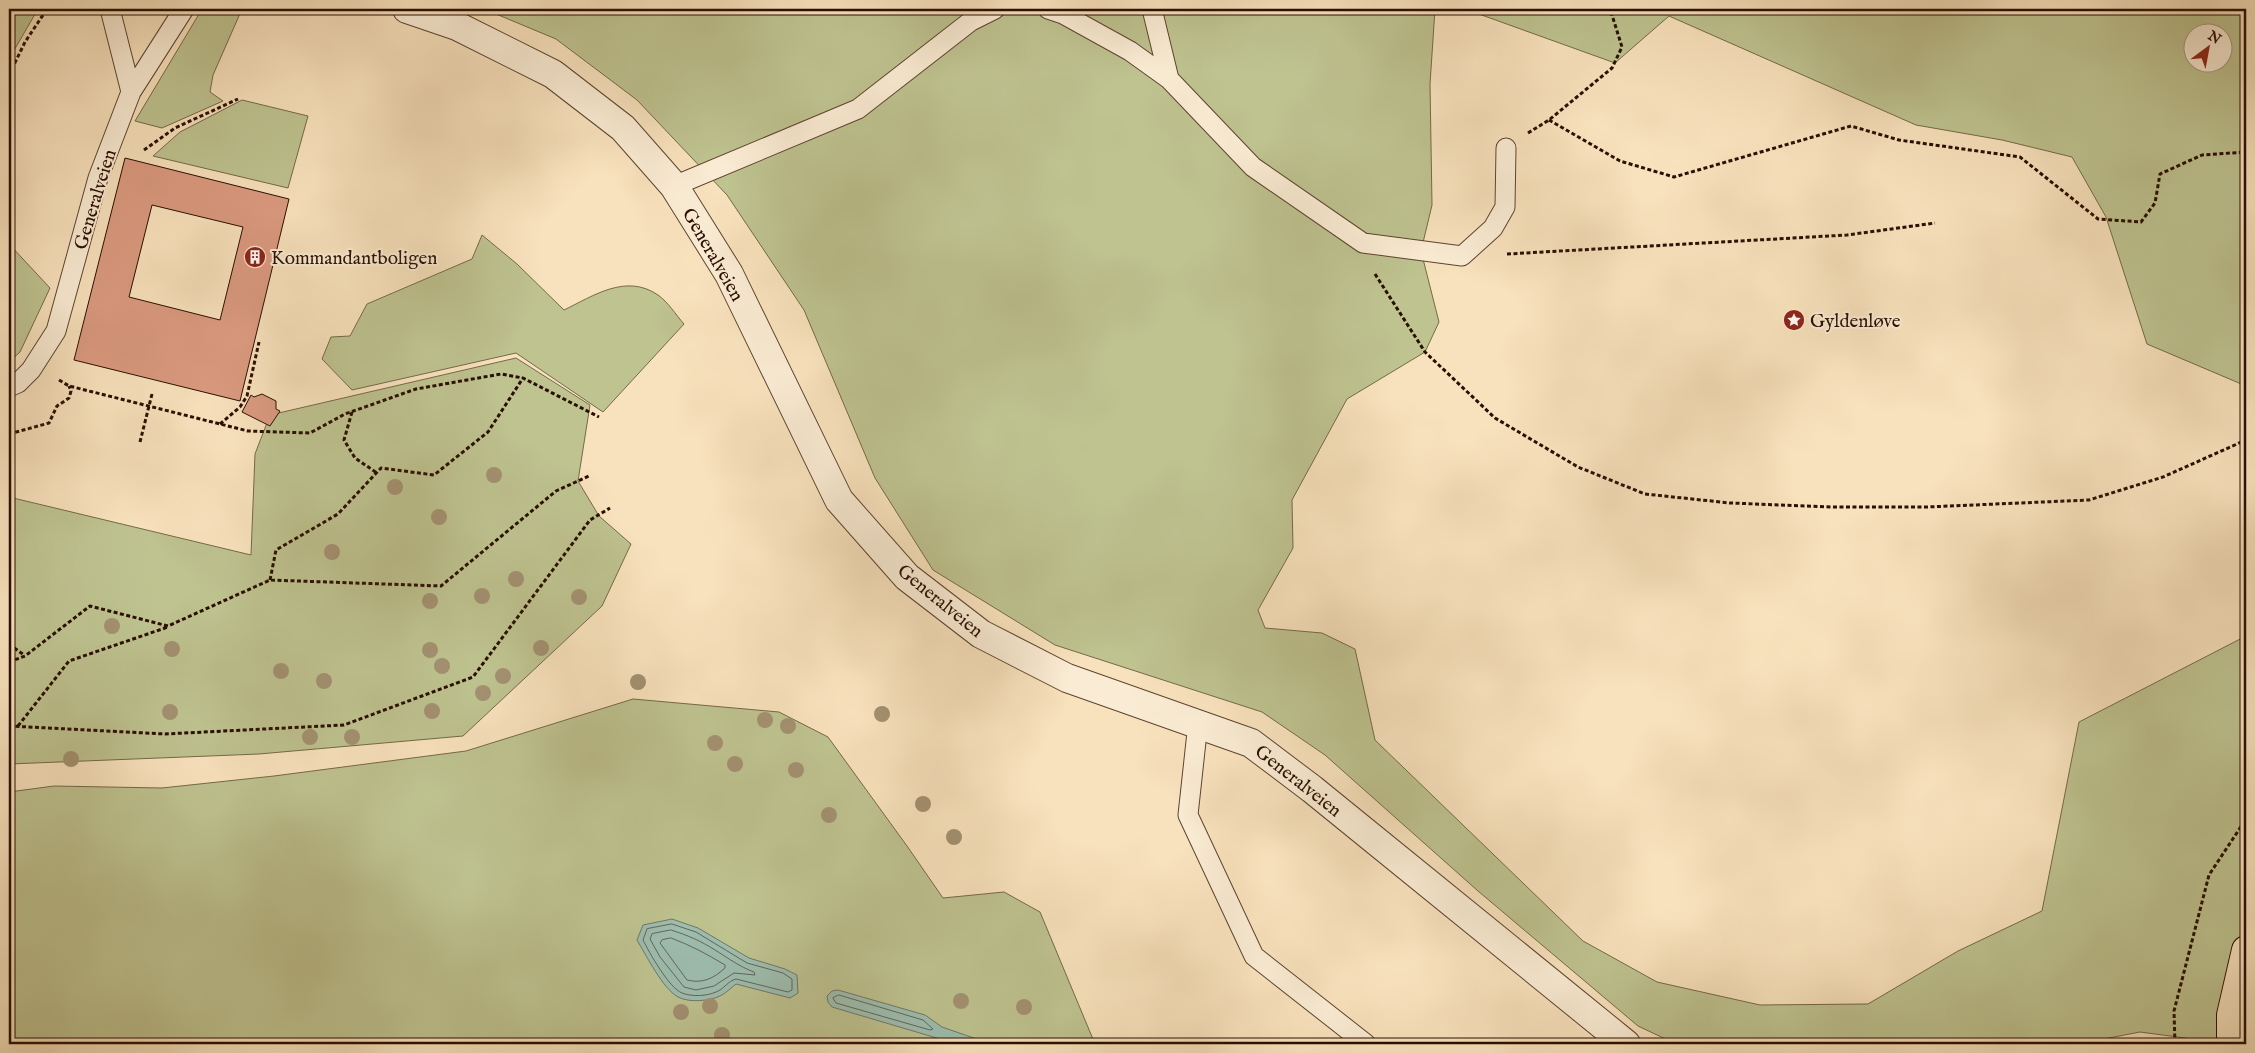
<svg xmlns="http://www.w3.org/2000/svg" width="2255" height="1053" viewBox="0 0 2255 1053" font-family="'IM FELL English',serif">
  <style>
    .green { fill: #bec390; stroke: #746948; fill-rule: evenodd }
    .water { fill: #9dbeaf; stroke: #6f7869 }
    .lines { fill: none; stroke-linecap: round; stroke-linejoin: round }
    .shore { stroke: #636658; stroke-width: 1 }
    .building { fill: #db9a80; stroke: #290f00; fill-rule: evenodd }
    .service-casing { stroke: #5d442f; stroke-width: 21 }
    .minor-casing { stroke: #5d442f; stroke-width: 30 }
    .primary-casing { stroke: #290f00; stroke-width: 30 }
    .path { stroke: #290f00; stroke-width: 3; stroke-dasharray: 4 2.5; stroke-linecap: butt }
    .service { stroke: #faecd4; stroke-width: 19 }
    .minor { stroke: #faecd4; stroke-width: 28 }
    .primary { stroke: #f8e2bd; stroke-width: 28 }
    .tree { fill: #a39171 }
    .labels { text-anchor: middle; stroke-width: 4; stroke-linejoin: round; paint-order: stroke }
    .street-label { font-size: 19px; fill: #290f00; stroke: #faecd4 }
    .poi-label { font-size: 19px; fill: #290f00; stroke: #faecd4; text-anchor: start }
  </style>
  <rect width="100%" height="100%" fill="#f8e2bd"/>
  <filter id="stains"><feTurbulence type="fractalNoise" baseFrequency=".004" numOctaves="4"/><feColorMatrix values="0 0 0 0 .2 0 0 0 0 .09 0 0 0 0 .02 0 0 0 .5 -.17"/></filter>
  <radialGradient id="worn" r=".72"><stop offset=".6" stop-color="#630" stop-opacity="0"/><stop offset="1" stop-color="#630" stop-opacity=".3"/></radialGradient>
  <path class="green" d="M9 9H38L9 59Z
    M202 9H242L213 75 210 92 223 101 162 128 135 121Z
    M484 9H1435L1430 84 1432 205 1421 251 1439 322 1425 352 1347 399 1292 500 1293 548 1258 610 1265 628 1322 633 1355 649 1375 740 1583 941 1657 982 1760 1005 1868 1004 1958 951 2042 911 2079 722 2246 636V1044H2230L2140 1032 2078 1044H1676L1638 1026 1478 891 1325 755 1262 712 1055 645 933 570 875 478 804 310 727 195 637 100 556 39Z
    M1465 9H2246V386L2147 344 2106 217 2072 157 2002 140 1916 125 1669 16 1615 63ZM2192 32H2222V62H2192Z
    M242 100 308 116 288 188 153 156 180 132Z
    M482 235 517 264 564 310C593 296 626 273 658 295 668 302 676 315 684 324L603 412 516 353 352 390 322 359 331 337 350 336 367 304 472 259Z
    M9 244 50 288 20 352 9 362Z
    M516 358 590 405 578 481 599 516 631 544 602 606 463 736 259 754 9 764V497L251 555 255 454 270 415Z
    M633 699 779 712 828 737 907 846 943 898 1004 892 1040 912 1095 1044H9V792L54 786 162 788 274 776 466 751Z"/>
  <path class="water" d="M672 919 698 928 749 958 785 969 797 975 798 993 790 998 736 984C731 988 726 993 720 996 710 1001 689 1003 678 997 663 989 646 955 637 940L643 925Z
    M838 990 925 1015 942 1027 991 1044H957L832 1007 828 1002 827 996 832 991Z"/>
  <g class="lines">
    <path class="shore" d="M672 924 696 932 747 963 783 973 792 979V990L788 992 736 979C728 981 724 989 716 992 707 996 692 997 682 993 669 988 649 952 643 940L647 929Z
      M671 930C687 935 701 941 715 950 728 958 740 967 754 972L755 975 734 973 714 986 696 990 684 987 660 957 650 939 652 934Z
      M671 938C690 945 707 954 725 965V968C714 978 703 984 687 980L660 943 662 940Z
      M839 995 923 1020 933 1029 930 1030 836 1003 833 998Z"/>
  </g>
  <path class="building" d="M125 158 289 199 240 401 74 360ZM152 205 243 227 220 320 129 297Z
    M262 394 276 401V409L280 411 270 426 242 412 251 395 254 397Z"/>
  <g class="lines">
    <g class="service-casing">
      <path id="service" d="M110 9 131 92
        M1048 9 1063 14 1130 51 1169 79 1253 167 1363 243 1462 256 1493 228 1505 207 1506 148
        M1152 9 1169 79
        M674 186 858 109 971 21 995 9
        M9 387 18 383 31 370 56 331 98 178 131 92 184 9
        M1198 723 1188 815 1254 956 1366 1044"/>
    </g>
    <g class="minor-casing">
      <path id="minor" d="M407 9 457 26 553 74 623 128 674 186 729 274 839 500 907 577 981 634 1067 678 1251 743 1312 789 1626 1044"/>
    </g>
    <g class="primary-casing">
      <path id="primary" d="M2231 1044V1015L2246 950"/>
    </g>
    <path class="path" d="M9 75 25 42 47 9
      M1549 120 1620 161 1674 177 1851 126 1899 140 2020 157 2098 219 2141 222 2155 203 2160 174 2202 155 2246 152
      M1528 133 1549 120 1612 68 1622 47 1612 15 1606 9
      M144 150 175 128 238 99
      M1507 254 1847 235 1935 223
      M1375 274 1425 352 1495 418 1578 467 1645 494 1730 503 1833 507H1927L2089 500 2163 477 2246 440
      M59 380 69 386 248 431 310 433 345 414 416 389 501 374 523 378
      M352 412 344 440 355 458 377 473
      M220 424 240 407 247 396 259 342
      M9 434 49 423 57 406 69 398 71 391 69 386
      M140 442 152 394
      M270 580 276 550 338 514 381 468 434 475 488 432 523 378 599 417
      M9 644 24 655
      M9 662 25 656 90 606 168 626 270 580 441 586 556 491 589 476
      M9 726 165 734 344 725 473 677 590 520 610 508
      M18 726 69 661 168 627
      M2175 1044 2174 1011 2209 875 2246 819"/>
    <use href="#service" class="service"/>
    <use href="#minor" class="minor"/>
    <use href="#primary" class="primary"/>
  </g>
  <g class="tree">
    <circle cx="494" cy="475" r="8"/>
    <circle cx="395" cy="487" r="8"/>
    <circle cx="439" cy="517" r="8"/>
    <circle cx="332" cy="552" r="8"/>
    <circle cx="516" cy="579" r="8"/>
    <circle cx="482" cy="596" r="8"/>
    <circle cx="579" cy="597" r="8"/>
    <circle cx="430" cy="601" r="8"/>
    <circle cx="112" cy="626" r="8"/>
    <circle cx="541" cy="648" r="8"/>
    <circle cx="172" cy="649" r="8"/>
    <circle cx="430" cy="650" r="8"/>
    <circle cx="442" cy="666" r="8"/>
    <circle cx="281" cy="671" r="8"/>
    <circle cx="503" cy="676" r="8"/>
    <circle cx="324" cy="681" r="8"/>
    <circle cx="638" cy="682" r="8"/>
    <circle cx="483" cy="693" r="8"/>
    <circle cx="432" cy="711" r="8"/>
    <circle cx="170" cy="712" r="8"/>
    <circle cx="882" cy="714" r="8"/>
    <circle cx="765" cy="720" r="8"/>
    <circle cx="788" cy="726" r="8"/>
    <circle cx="310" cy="737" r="8"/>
    <circle cx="352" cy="737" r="8"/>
    <circle cx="715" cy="743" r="8"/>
    <circle cx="71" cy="759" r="8"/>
    <circle cx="735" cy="764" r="8"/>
    <circle cx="796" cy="770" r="8"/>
    <circle cx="923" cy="804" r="8"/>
    <circle cx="829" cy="815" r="8"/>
    <circle cx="954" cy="837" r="8"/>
    <circle cx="961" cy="1001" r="8"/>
    <circle cx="710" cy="1006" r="8"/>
    <circle cx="1024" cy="1007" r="8"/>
    <circle cx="681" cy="1012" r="8"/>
    <circle cx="722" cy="1035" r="8"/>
  </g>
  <defs>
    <g id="building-disc" transform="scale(1.125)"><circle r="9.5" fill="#8f2418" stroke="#faecd4"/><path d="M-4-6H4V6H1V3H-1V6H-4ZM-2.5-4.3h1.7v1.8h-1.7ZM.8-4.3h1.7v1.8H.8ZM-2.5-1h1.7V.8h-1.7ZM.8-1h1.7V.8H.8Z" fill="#fff"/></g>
    <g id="sight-disc" transform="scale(1.125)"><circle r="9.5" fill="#8f2418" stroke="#faecd4"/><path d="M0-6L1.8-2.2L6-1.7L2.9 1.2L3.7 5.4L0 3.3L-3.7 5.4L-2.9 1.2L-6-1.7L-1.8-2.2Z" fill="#fff"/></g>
  </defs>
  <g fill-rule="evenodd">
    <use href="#building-disc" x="255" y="257"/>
    <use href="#sight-disc" x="1794" y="320"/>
  </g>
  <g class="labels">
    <g class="street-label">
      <text transform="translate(94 199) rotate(-73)" y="7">Generalveien</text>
      <text transform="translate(714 254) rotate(60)" y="7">Generalveien</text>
      <text transform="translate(941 600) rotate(39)" y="7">Generalveien</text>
      <text transform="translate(1299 780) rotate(38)" y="7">Generalveien</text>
    </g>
    <g class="poi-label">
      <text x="271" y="264">Kommandantboligen</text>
      <text x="1810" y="327">Gyldenløve</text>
    </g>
  </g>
  <rect width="2255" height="1053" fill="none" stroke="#f8e2bd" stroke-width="30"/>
  <rect x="10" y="10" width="2235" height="1033" fill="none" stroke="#290f00" stroke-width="2.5"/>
  <rect x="15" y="15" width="2225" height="1023" fill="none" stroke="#290f00"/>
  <g transform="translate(2208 48) rotate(32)"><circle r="24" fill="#faecd4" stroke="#a6947f"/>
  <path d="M0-4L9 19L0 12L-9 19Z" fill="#8f2418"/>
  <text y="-8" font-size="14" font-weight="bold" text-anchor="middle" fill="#290f00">N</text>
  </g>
  <rect width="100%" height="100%" filter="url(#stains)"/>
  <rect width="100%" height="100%" fill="url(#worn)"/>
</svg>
